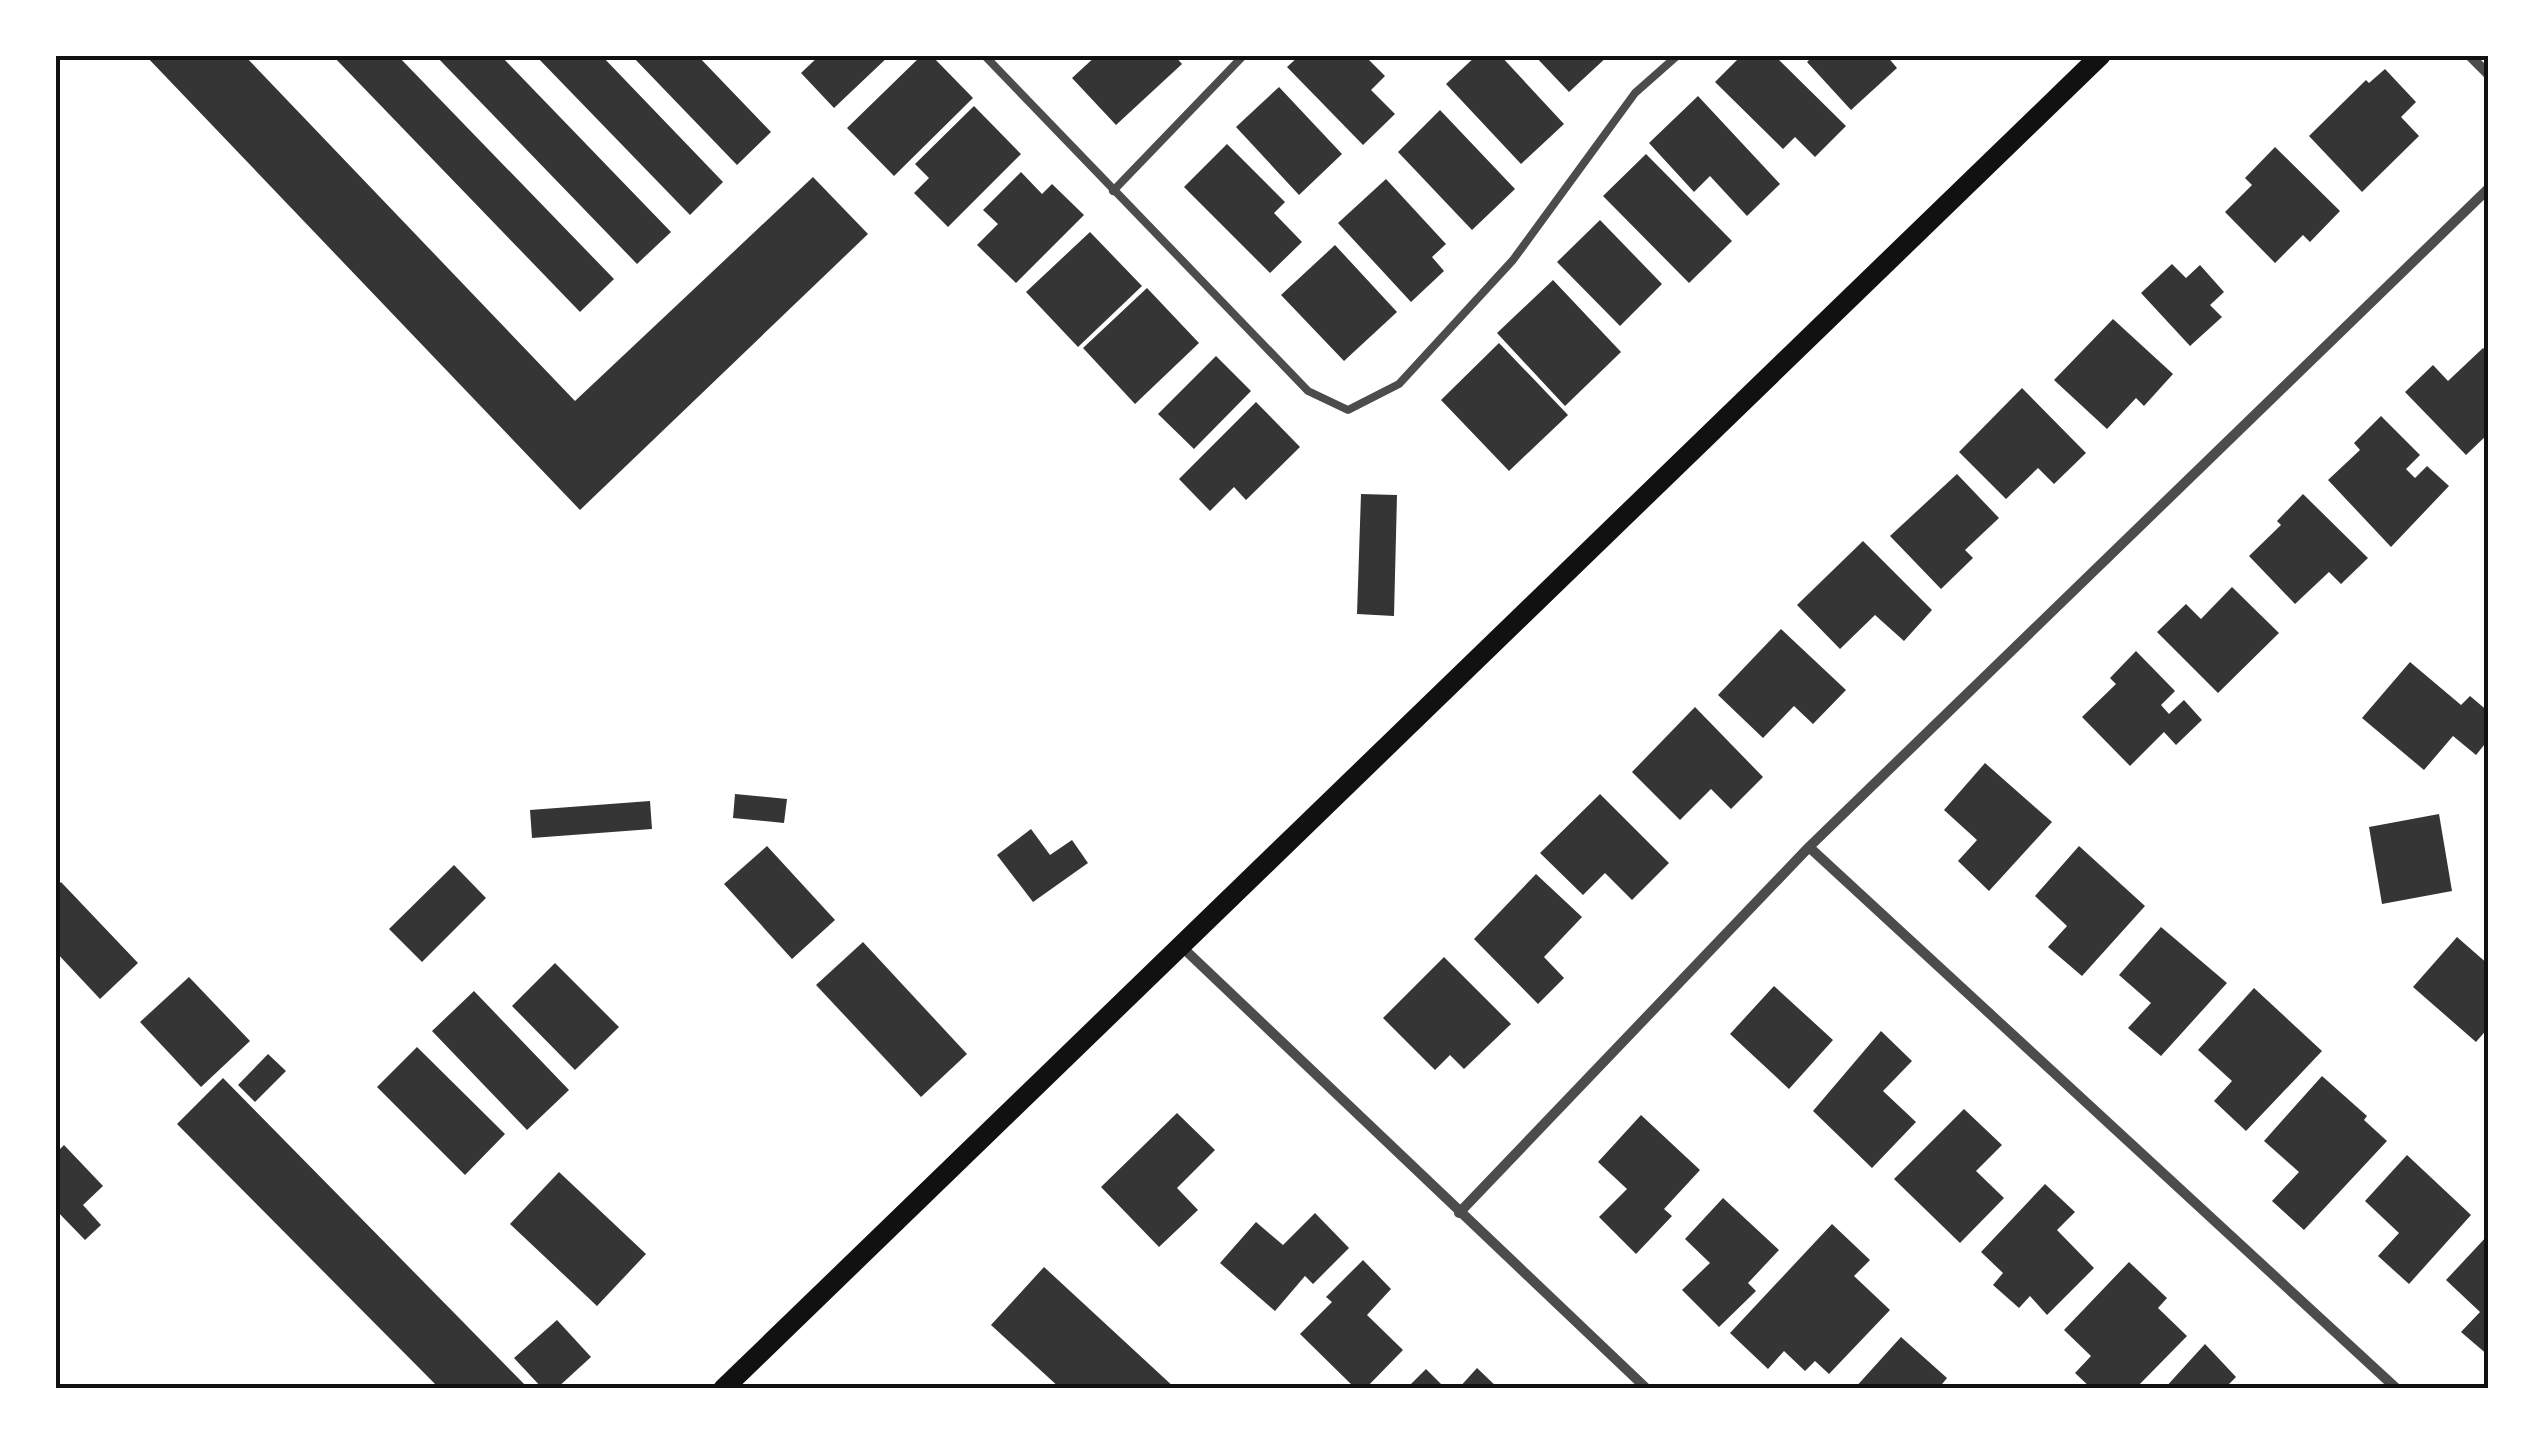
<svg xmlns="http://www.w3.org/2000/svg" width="2544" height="1444" viewBox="0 0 2544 1444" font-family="Roboto,sans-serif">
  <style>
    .building { fill: #353535 }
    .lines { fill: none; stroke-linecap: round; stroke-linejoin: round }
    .service { stroke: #4c4c4c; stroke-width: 8 }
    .minor { stroke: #4c4c4c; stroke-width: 10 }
    .secondary { stroke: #111; stroke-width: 20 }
    .neatline { fill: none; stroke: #111; stroke-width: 4 }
  </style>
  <rect width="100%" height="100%" fill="#fff"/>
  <path class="building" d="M145 55H244L575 401 813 177 868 234 580 510Z
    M332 55H397L614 279 580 312Z
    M435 55H500L671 232 637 264Z
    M535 55H601L723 182 690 215Z
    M631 55H697L771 132 737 165Z
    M820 55H890L834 108 801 73Z
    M922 55H931L973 98 894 176 847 128Z
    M1097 55H1174L1182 64 1116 125 1072 78Z
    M1300 55H1364L1385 76 1371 90 1395 114 1363 145 1287 67Z
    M1477 55H1500L1564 124 1521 164 1446 84Z
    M1534 55H1609L1569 92Z
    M1742 55H1774L1846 126 1815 157 1795 137 1783 149 1715 82Z
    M1814 55H1886L1897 68 1851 110 1807 62Z
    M2385 69 2416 102 2401 117 2419 136 2362 192 2309 136 2366 80 2369 83Z
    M1279 87 1342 154 1299 195 1236 127Z
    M1698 96 1780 184 1747 216 1710 176 1694 192 1649 143Z
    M974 106 1021 154 948 227 914 193 929 178 915 164Z
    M1440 110 1515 189 1472 230 1398 152Z
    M1227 144 1285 202 1274 213 1302 242 1270 273 1184 187Z
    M2275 147 2340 211 2310 242 2303 235 2275 263 2225 212 2252 185 2245 178Z
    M1646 154 1732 241 1689 283 1603 196Z
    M1021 172 1042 194 1052 184 1084 215 1016 283 977 245 998 224 983 210Z
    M1386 179 1446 244 1432 257 1444 271 1411 302 1338 223Z
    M1600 220 1662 284 1620 326 1557 262Z
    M1090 232 1142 286 1078 347 1026 292Z
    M1335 245 1397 312 1344 361 1281 295Z
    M2172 264 2186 278 2200 265 2224 292 2210 305 2222 317 2190 346 2141 293Z
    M1553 280 1621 352 1565 406 1497 333Z
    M1147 288 1199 343 1135 404 1083 348Z
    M2113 319 2173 374 2144 406 2136 398 2107 429 2054 380Z
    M1499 343 1568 415 1509 471 1441 400Z
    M2483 348 2489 353V433L2466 455 2405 392 2433 365 2448 381Z
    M1216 356 1251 391 1194 449 1158 414Z
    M2022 388 2086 453 2054 484 2038 468 2006 499 1959 452Z
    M1256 402 1300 447 1246 500 1234 487 1210 511 1179 479Z
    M2381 416 2420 455 2406 469 2415 478 2427 466 2449 486 2391 547 2328 480 2360 450 2354 443Z
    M1957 474 1999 518 1965 550 1973 558 1941 589 1890 536Z
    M1361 494 1397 495 1394 616 1357 614Z
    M2303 494 2368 558 2341 584 2329 572 2295 604 2249 556 2281 525 2277 521Z
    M1863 541 1932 610 1904 641 1875 615 1840 649 1797 605Z
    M2232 587 2279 633 2218 693 2157 632 2186 604 2201 619Z
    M1781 629 1846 690 1813 724 1794 706 1763 738 1718 695Z
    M2136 651 2175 691 2161 705 2169 714 2184 700 2202 720 2176 745 2164 732 2130 766 2082 717 2116 684 2110 678Z
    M2410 662 2461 705 2470 696 2489 712V739L2476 755 2453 736 2424 770 2362 718Z
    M1695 707 1763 777 1731 809 1711 789 1680 820 1632 772Z
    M1985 763 2052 822 1989 891 1958 861 1977 840 1944 810Z
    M735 794 787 799 784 823 733 818Z
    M1600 794 1669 863 1632 900 1605 873 1583 895 1540 853Z
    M650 801 652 829 532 838 530 810Z
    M2439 814 2452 891 2382 904 2369 827Z
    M1031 829 1050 855 1072 840 1088 863 1033 902 997 855Z
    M767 846 835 920 792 959 724 884Z
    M2079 846 2145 906 2082 976 2048 947 2067 926 2035 896Z
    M454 865 486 898 422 962 389 929Z
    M1536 874 1582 917 1544 957 1564 978 1538 1004 1474 939Z
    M61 882 138 963 100 999 55 951V888Z
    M2161 927 2227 983 2161 1056 2128 1028 2151 1003 2119 975Z
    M2457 937 2489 965V1027L2476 1042 2413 987Z
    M863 942 967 1054 921 1097 816 985Z
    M1444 957 1511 1024 1464 1069 1450 1055 1435 1070 1383 1018Z
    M555 963 619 1027 575 1070 512 1006Z
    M189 977 250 1041 201 1087 140 1022Z
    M1774 986 1833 1040 1789 1089 1730 1034Z
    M2254 988 2322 1051 2246 1131 2214 1101 2232 1081 2198 1050Z
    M474 991 569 1090 527 1130 432 1031Z
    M1881 1031 1912 1061 1883 1091 1916 1122 1872 1168 1813 1111Z
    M417 1047 505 1134 465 1175 377 1087Z
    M268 1054 286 1071 255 1102 238 1085Z
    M2322 1076 2367 1116 2364 1120 2387 1141 2304 1230 2272 1201 2299 1172 2264 1141Z
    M223 1078 529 1389H440L177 1124Z
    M1964 1109 2002 1145 1976 1171 2004 1198 1960 1243 1894 1179Z
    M1177 1113 1215 1150 1177 1188 1198 1210 1159 1247 1101 1187Z
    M1641 1115 1700 1170 1664 1209 1672 1216 1636 1254 1599 1217 1627 1189 1598 1162Z
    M64 1145 103 1186 83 1205 101 1225 85 1240 55 1209V1154Z
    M2407 1155 2471 1215 2409 1284 2378 1256 2399 1233 2365 1201Z
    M559 1172 646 1254 597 1306 510 1224Z
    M2045 1184 2075 1212 2057 1230 2094 1268 2047 1315 2030 1296 2019 1308 1993 1285 2003 1273 1981 1252Z
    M1723 1198 1779 1250 1748 1283 1756 1291 1719 1327 1682 1290 1710 1263 1685 1239Z
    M1315 1213 1349 1248 1313 1284 1305 1276 1275 1311 1220 1263 1256 1222 1283 1245Z
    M1832 1224 1870 1260 1854 1276 1890 1310 1829 1374 1815 1361 1805 1371 1784 1351 1768 1369 1730 1333Z
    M2489 1234V1356L2461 1332 2480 1312 2446 1280Z
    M1363 1260 1391 1289 1367 1315 1403 1350 1365 1389H1356L1300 1334 1332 1302 1326 1297Z
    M2129 1262 2167 1298 2158 1308 2187 1336 2135 1389H2092L2075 1373 2091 1356 2064 1330Z
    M1044 1267 1176 1389H1061L991 1325Z
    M557 1320 591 1357 556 1389H543L514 1358Z
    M1901 1337 1947 1378 1938 1389H1854Z
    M2205 1344 2236 1377 2224 1389H2164Z
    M1477 1368 1499 1389H1458Z
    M1426 1369 1446 1389H1406Z"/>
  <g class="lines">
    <path class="service" d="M984 55 1308 391 1348 410 1399 384 1513 260 1635 93 1678 55
      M1113 191 1244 55"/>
    <path class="minor" d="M2469 55 2489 75
      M1809 847 2397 1389
      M1182 947 1647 1389
      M1459 1213 1809 847 2489 188"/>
    <path class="secondary" d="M723 1389 2101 55"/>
  </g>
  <rect width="2544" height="1444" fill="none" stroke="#ffffff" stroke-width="115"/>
  <rect x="58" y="58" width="2428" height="1328" class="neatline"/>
</svg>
